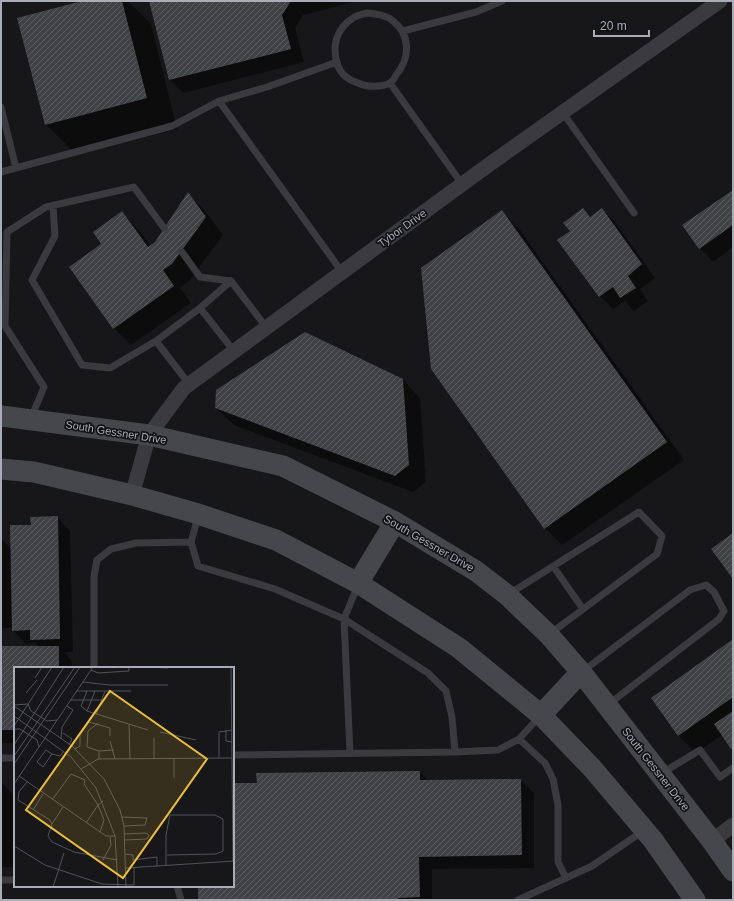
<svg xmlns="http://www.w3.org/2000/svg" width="734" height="901" viewBox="0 0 734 901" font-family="Arial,sans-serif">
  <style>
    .shadow { fill: #0007 }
    .building { fill: url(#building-hatch) }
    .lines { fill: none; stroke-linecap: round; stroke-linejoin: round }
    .lane { stroke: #3a3a3f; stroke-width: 7 }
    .street { stroke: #3a3a3f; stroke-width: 15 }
    .secondary { stroke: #46474d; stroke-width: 21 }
    .labels { text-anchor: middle; stroke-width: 3.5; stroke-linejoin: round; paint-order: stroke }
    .street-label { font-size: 11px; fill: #a9adb8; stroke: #121214 }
    .inset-road { fill: none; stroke: #515359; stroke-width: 1 }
    .view { fill: #edbe3a; fill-opacity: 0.15; stroke: #edbe3a; stroke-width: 2 }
    .inset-edge { fill: none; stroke: #a9adb8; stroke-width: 2 }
  </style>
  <defs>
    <pattern id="building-hatch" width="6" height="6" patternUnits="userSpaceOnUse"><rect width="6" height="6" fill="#414246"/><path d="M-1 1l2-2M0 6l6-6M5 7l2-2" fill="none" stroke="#5a5b5f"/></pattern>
  </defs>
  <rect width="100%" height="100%" fill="#171719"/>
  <path class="shadow" d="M86 1H128L151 24 177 129 77 155 45 124Z
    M150 1H358L303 15 295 28 304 62 183 93 170 80Z
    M733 191V247L713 262 700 248Z
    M188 194 205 211 223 235 189 281 180 288 191 303 131 345 114 328 71 267 103 244 122 212 139 230 151 246 155 243Z
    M602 209 615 222 655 278 640 289 648 301 634 311 625 301 613 309 600 296 571 231 583 210 590 217Z
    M502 212 519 229 684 460 562 545 545 528Z
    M403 380 420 398 426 482 413 492 234 425 216 408Z
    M57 517 70 531 73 652H64L71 660 72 668H15V743H1V647H38L35 643 26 644 13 630V628H1V539L12 549 32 526Z
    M733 640V749L723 734 696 753 679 736 652 698Z
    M420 772 429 781 520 780 534 793V868L432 869V900H199V886H233V784H258Z
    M1 782 13 794 14 867H1Z"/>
  <path class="building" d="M82 1H122L147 98 45 125 17 18Z
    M149 1H291L282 15 291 49 169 80Z
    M733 190V225L699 249 682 225Z
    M188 192 206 217 172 264 163 270 174 286 113 329 69 267 101 244 93 232 122 211 148 247 155 242Z
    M583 208 590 217 602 208 642 264 628 276 636 288 620 298 613 287 599 297 557 240 570 231 563 223Z
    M502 210 667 442 544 529 431 369 421 268Z
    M305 332 403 379 409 465 395 476 215 408 216 390Z
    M58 516 60 639 30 640V630L12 631 10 525H31L30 517Z
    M733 533V579L711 549Z
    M733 639V697L678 736 651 698Z
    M1 646H59V668H15V730H1Z
    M733 711V748L731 749 714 724Z
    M420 771V780L521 779 522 855 419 857 420 897 398 898V900H198V886H233V783H257L256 773Z"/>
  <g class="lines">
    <path class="lane" d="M367 13C376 14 386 15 393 21 411 35 410 59 396 75 395 77 393 81 391 82 383 88 366 87 358 83 349 80 341 74 338 66 331 47 336 29 353 18 357 15 363 14 367 13Z
      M403 31 476 12 502 1
      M390 83 462 184
      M219 101 342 272
      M1 107 16 168
      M563 113 634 213
      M1 172 172 126 219 101 267 87 337 62
      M53 206 55 236 32 280 82 365 110 368 156 341
      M182 252 200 277 231 281 266 327
      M200 308 234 351
      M189 384 156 341 200 308 231 281
      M31 418 44 387 5 326 7 232 46 207 134 187 164 228
      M191 542 198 566 275 589 344 619 428 673 446 691 452 717 455 752
      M553 566 583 609
      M509 594 639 512 662 536 657 554 551 633
      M94 668V576L97 560 111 549 136 543 191 542 198 517
      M583 671 690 590 706 585 714 592 724 611 719 619 609 704
      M519 739 545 763 553 779 558 805V862L566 878
      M350 753 344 619 358 585
      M233 755 455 752 498 750 519 739 540 716
      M1 758H15
      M662 773 700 750 720 777 733 768
      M1 880H15
      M177 886 181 900
      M518 900 592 866 643 831"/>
    <path class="street" d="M132 495 149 435 184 388 487 166 720 1
      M712 841 733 825"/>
    <path class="secondary" d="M1 416 149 435 283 466 395 522 476 571 507 595 549 635 581 672 712 841 733 871
      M1 469 34 472 132 495 195 513 276 540 358 583 459 648 541 715 592 768 653 840 695 900
      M358 583 395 522
      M541 715 581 672"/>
  </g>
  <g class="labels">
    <g class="street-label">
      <text transform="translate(402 228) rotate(-36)" y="4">Tybor Drive</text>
      <text transform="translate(116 432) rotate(9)" y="4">South Gessner Drive</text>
      <text transform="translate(429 543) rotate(30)" y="4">South Gessner Drive</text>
      <text transform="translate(656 769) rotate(52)" y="4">South Gessner Drive</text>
    </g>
  </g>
  <g transform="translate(14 667)">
    <rect width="220" height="220" fill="#171719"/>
    <path class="inset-road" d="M134 0 154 1M217 0 219 194M77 3 84 6 115 4V0M21 11 28 0M69 15 95 18H154M63 24H117M73 24 67 39 73 44M81 24 73 44 134 63M12 26 23 13M57 33H88M14 37 17 44 33 54 43 53M0 38 14 37M0 39 58 79 90 112 106 143 110 159 112 220M82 48 91 24M0 49 57 90 82 121 101 169 104 220M84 56 74 64 73 80 85 84M115 58 116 92M0 59 38 0M0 62H6L23 73 25 80M212 63V74L218 75M146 65 182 73M49 66 58 72 55 78M140 71V91M47 72 48 60 59 43 53 39M96 74 101 92M0 78 50 0M61 82 66 79V68L75 55 96 61V69M32 83 38 87 29 100 23 95ZM38 87 46 89 50 84M0 89 61 0M160 91V111M205 91V65L218 63M85 92V84L100 83M0 97 66 0M67 102 84 92 218 91M5 109 92 169H101M71 113 70 117 84 138 90 153 86 165M13 115 5 125 4 133 36 153 38 157 34 169 38 175 60 185 103 193M0 117 79 0M38 133 57 107 71 113M19 143 29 127M108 150 133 151 131 158 110 159M72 156 84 138 89 134M38 157 49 140M110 167 132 166 135 168 133 172 111 173M0 179 31 198 88 217 120 218V201M111 187 119 188V193L143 190V199M89 193 97 178 96 170M152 198V168L156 148H201L209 152V184L202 187 153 188M112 201 220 194M39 220 50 186"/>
    <path class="view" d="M96 24 193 92 109 211 12 143Z"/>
    <rect width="220" height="220" class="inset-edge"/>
  </g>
  <rect width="734" height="901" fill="none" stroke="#a9adb8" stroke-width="4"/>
  <path d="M594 30v6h55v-6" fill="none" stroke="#a9adb8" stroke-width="2"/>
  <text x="600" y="30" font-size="12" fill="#a9adb8" stroke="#121214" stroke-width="3" paint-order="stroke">20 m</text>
</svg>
